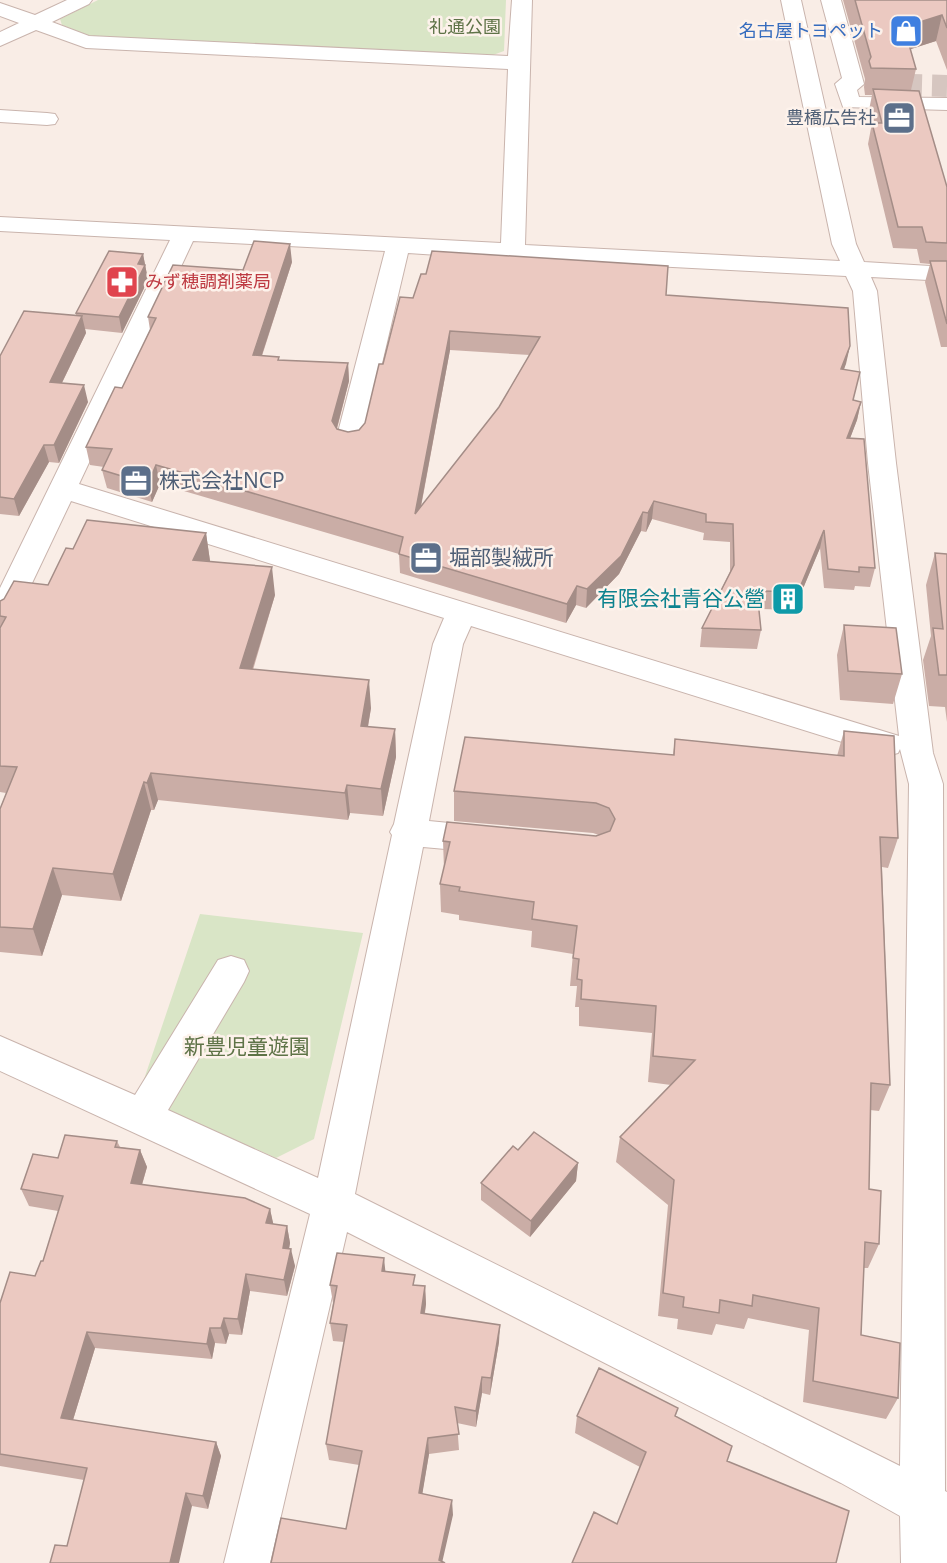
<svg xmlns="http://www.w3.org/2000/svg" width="947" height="1563" viewBox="0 0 947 1563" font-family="'Open Sans','Noto Sans JP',sans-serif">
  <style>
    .green { fill: #d9e5c6 }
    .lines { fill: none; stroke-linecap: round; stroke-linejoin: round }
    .minor-tunnel { stroke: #d6c6c0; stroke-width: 22; stroke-dasharray: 22 10; stroke-linecap: butt }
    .minor-casing { stroke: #c9b4ad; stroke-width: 2 }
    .minor { fill: #fff; fill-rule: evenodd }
    .wall { fill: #caada6; fill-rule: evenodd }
    .shaded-wall { fill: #a48d87 }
    .building { fill: #ebc9c1; stroke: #a48d87; stroke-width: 1.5; fill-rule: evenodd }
    .labels { text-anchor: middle; stroke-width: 5; stroke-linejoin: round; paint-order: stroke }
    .far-park-label { font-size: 18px; fill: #5e7347; stroke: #fdf2eb }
    .far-shop-label { font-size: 18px; fill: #366cbe; stroke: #fdf2eb; text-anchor: end }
    .far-service-label { font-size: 18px; fill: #4e5e75; stroke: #fdf2eb; text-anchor: end }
    .far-health-label { font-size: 18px; fill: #be3a42; stroke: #fdf2eb; text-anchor: start }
    .service-label { font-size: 21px; fill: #4e5e75; stroke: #fdf2eb; text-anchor: start }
    .culture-label { font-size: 21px; fill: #0d838f; stroke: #fdf2eb; text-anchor: end }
    .park-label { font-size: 21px; fill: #5e7347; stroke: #fdf2eb }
  </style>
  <rect width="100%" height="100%" fill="#f9ede6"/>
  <path class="green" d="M98 0H506L504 51 493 55 90 36 62 25 60 19Z
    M200 914 363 933 314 1139 276 1158 138 1097Z"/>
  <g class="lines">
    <path class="minor-tunnel" d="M868 84 947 86"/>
    <g class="minor-casing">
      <path id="minor" d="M67 0H92L89 4 52 22 89 36 508 56 512 0H532L525 245 840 261 832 244 781 0H801L856 244 864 262 947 267V281L871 277 877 291 896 463 933 753 943 784 945 1491 947 1492V1563H901L900 1516 841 1483 347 1232 270 1563H224L310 1214 0 1071V1036L135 1095 218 960 231 956 244 960 249 971 244 982 168 1110 318 1178 392 835 390 832 394 824 433 644 444 618 71 501 15 619 11 626 0 630V588L170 240 0 231V217L501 243 508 69 86 48 36 30 0 46V32L19 23 0 16V3L35 15ZM193 241 385 251 336 440 340 446 350 448 360 446 364 440 408 253 513 260 519 259 846 276 853 291 868 463 899 736 79 484ZM471 626 887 756 898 753 900 749 909 784 900 1466 355 1194 423 847 490 853 502 849 507 840 502 831 490 827 429 821 463 644Z
        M821 0H841L864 84 857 90 859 97 947 98V110L843 107 835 84 842 78Z
        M0 110 47 113 55 114 58 119 55 124 47 125 0 122Z"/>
    </g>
    <use href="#minor" class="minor"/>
  </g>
  <path class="wall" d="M843 0H947V70L936 41 910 49 916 69 911 90 947 187V347H941L925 282 930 264 920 263 917 249 893 248 868 144 872 123 869 110 872 95H865L864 87 865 79Z
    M143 254 148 280 122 333 85 329 86 333 62 383 88 402 59 463 49 462 19 516 0 514V356L76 315V313Z
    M292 262 262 356 279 360 348 363 349 381 337 429 348 432 359 430 365 423 383 364 413 298 666 295 850 346 844 369 853 400 861 402 857 420 850 438 875 568 870 587 855 586 854 590 824 588 820 548 794 610 759 609 761 630 757 649 700 647 702 628 730 572V542L703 540 704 533 652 519 646 532 641 531 619 574 586 608 576 605 566 623 400 573 399 554 160 484 152 502 107 488 102 470 104 467 90 465 86 447 122 388 150 330 148 317 243 270ZM450 350 530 355 499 407 421 507Z
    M206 533 210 561 275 595 253 670 371 708 368 727 395 729 396 757 383 816 350 813 348 820 158 800 154 810H151L121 901 62 895 42 956 0 952V809L6 793 0 792V601L48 585 73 549Z
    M935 553 947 554V722L945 707 929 706 923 660 931 636 926 585Z
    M844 625 902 674 893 704 840 700 837 655Z
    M844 731 898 838 888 868 882 867 890 1085 879 1111 870 1110 869 1189 879 1244 868 1268H864L861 1335 898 1398 886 1419 803 1402 809 1330 748 1318 744 1329 716 1324 712 1335 677 1329 678 1319 658 1316 668 1205 616 1162 620 1137 671 1085 648 1082 652 1033 579 1026V1007H575L577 986H570L573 954 531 947 532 931 459 920V915L441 912 440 884 444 869 443 841 596 836 599 835 593 833 454 821V791L673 755 675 739 837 756Z
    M117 1141 120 1147 140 1150 147 1167 142 1185 270 1209 273 1224 287 1226 290 1243 289 1249 295 1266 287 1296 250 1291 242 1335 229 1334 226 1344 215 1343 212 1359 95 1348 73 1420 216 1442 221 1456 208 1509 192 1506 67 1546 84 1480 0 1466V1303L35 1276 43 1261 58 1211 29 1206 21 1189 58 1158Z
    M578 1163 576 1181 530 1237 481 1200V1183Z
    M385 1271 415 1285 425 1286 426 1304 425 1313 499 1342 490 1395 482 1393 476 1427 457 1423 459 1450 429 1454 422 1494 453 1515 346 1529 359 1465 329 1460 326 1444 344 1342 333 1341 330 1323 333 1303 330 1285Z
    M678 1408 675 1417 617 1524 640 1467 575 1433 577 1416Z"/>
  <path class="shaded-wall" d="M942 15 936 41 899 53 904 27Z
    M290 244 292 262 256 373 253 355Z
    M143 254 148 280 122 333 119 317 138 264Z
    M82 316 86 333 54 399 50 382Z
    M450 331V350L416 532 415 514Z
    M850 346 846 364 837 387 841 369Z
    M348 363 349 381 334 439 332 421Z
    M84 385 88 402 59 463 54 445Z
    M861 402 857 420 843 457 847 438Z
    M44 445 49 462 19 516 14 499Z
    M156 465 160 484 152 502 148 484Z
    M654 501 652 519 646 532 648 513Z
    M643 512 641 531 619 574 586 608 587 589Z
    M824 530 820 548 794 610 798 592Z
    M206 533 210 561 193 560Z
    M272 567 275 595 244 696 240 668Z
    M577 586 576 605 566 623 567 604Z
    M369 680 371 708 363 754 361 726Z
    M395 729 396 757 383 816 381 789Z
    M151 773 158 800 154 810 147 783Z
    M144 782 151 810 121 901 113 874Z
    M347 785 350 813 348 820 345 793Z
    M53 868 62 895 42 956 33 929Z
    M140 1150 147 1167 137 1201 131 1183Z
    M578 1163 576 1181 530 1237 531 1221Z
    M270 1209 274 1227 266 1223Z
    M287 1226 290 1243 286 1265 283 1248Z
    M291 1249 295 1266 287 1296 284 1280Z
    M384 1258 386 1277 382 1271Z
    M246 1274 250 1291 242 1335 238 1319Z
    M425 1286 426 1304 422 1330 421 1313Z
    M224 1318 229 1334 226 1344 221 1328Z
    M500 1325 499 1342 490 1395 491 1378Z
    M210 1328 215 1343 212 1359 207 1344Z
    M87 1332 95 1348 69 1433 61 1418Z
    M482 1377V1393L476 1427V1411Z
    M428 1438 429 1454 420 1508 419 1493Z
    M216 1442 221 1456 208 1509 203 1496Z
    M186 1493 192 1506 179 1563H170Z
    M452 1500 453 1515 442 1563 439 1560Z"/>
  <path class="building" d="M855 0H947V28L942 15 904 27 916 69 871 68 869 61 871 57Z
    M873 89 919 91 947 187V243L926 242 922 227H898L872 123H882Z
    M254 241 290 244 253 355 279 357 278 360 348 363 332 421 337 429 348 432 359 430 365 423 379 364H383L400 297 413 298 421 274H426L432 251 668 266 666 295 848 308 850 346 841 369 860 372 853 400 861 402 847 438 864 439 875 568 859 567V572L828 569 824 530 798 592 757 591 761 630 702 628 734 565 733 524 706 522V514L654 501 648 513 643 512 621 556 587 589 577 586 567 604 399 554 403 537 156 465 148 484 102 470 112 449 86 447 115 387 122 388 156 318 148 317 173 265 243 270ZM450 331 540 337 499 407 415 514Z
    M109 251 143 254 138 264 145 265 119 317 76 313Z
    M930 261H947V324Z
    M24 311 82 316 50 382 84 385 54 445H44L14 499 0 497V356Z
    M87 520 206 533 193 560 272 567 240 668 369 680 361 726 395 729 381 789 347 785 345 793 151 773 147 783 144 782 113 874 53 868 33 929 0 927V809L17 767 0 766V628L6 617 0 616V601L4 599 14 581 48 585 66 548 73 549Z
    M935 553 947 554V675H939L933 628 943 629Z
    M844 625 896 628 902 674 848 671Z
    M844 731 894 736 898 838 880 837 890 1085 871 1083 869 1189 881 1191 879 1244 865 1242 861 1335 900 1343 898 1398 813 1381 819 1308 753 1295 752 1306 720 1300 719 1313 683 1307 684 1297 663 1293 674 1180 620 1137 695 1060 653 1056 656 1006 581 999 582 980 577 979 579 959 573 958 577 926 532 919 534 902 459 891 460 887 440 884 450 842 443 841 447 822 596 836 610 831 615 819 609 808 596 803 454 791 465 737 674 755 675 739 844 756Z
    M534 1132 578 1163 531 1221 481 1183 513 1146 518 1150Z
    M65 1135 117 1141 115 1147 140 1150 131 1183 245 1198 270 1209 266 1223 287 1226 283 1248 291 1249 284 1280 246 1274 238 1319 224 1318 221 1328H210L207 1344 87 1332 61 1418 216 1442 203 1496 186 1493 170 1563H50L55 1545 67 1546 87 1468 0 1454V1303L10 1272 35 1276 41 1261H43L63 1196 21 1189 33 1154 58 1158Z
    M337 1253 384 1258 382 1271 415 1275 413 1285 425 1286 421 1313 500 1325 491 1378 482 1377 476 1411 455 1407 459 1434 428 1438 419 1493 452 1500 439 1560 445 1563H271L281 1518 346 1529 362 1451 326 1444 347 1325 330 1323 337 1286 330 1285Z
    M599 1368 678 1408 675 1416 732 1446 727 1461 849 1511 836 1563H572L594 1512 617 1524 646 1452 577 1416Z"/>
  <defs>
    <g id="shop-square" transform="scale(1.725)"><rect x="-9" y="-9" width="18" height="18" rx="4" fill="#3f7fe0" stroke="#fdf2eb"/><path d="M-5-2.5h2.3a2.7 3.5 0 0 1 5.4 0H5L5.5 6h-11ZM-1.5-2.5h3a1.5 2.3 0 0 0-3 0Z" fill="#fff"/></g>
    <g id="office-square" transform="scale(1.725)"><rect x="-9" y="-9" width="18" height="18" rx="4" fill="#5c6f8a" stroke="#fdf2eb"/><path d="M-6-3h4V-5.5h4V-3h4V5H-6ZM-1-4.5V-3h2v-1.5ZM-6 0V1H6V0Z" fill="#fff"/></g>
    <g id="pharmacy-square" transform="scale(1.725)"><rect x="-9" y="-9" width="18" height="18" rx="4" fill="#e0444e" stroke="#fdf2eb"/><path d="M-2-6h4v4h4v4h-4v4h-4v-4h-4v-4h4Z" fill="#fff"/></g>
    <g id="building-square" transform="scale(1.725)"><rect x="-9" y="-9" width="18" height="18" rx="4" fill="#0f9aa8" stroke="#fdf2eb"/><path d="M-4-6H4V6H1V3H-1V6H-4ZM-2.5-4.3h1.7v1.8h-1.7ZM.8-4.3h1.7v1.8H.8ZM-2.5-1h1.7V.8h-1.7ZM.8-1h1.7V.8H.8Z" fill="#fff"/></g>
  </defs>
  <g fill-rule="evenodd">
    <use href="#shop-square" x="906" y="31"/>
    <use href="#office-square" x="899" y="118"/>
    <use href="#pharmacy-square" x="122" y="282"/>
    <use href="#office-square" x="136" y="481"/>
    <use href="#office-square" x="426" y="558"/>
    <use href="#building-square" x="788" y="599"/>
  </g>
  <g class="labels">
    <g class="far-park-label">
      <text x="465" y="33">礼通公園</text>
    </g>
    <g class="far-shop-label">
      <text x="883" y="37">名古屋トヨペット</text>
    </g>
    <g class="far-service-label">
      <text x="876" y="124">豊橋広告社</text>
    </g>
    <g class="far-health-label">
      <text x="145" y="288">みず穂調剤薬局</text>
    </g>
    <g class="service-label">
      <text x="159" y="488">株式会社NCP</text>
      <text x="449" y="565">堀部製絨所</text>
    </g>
    <g class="culture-label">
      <text x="765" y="606">有限会社青谷公營</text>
    </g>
    <g class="park-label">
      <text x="247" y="1054">新豊児童遊園</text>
    </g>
  </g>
</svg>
